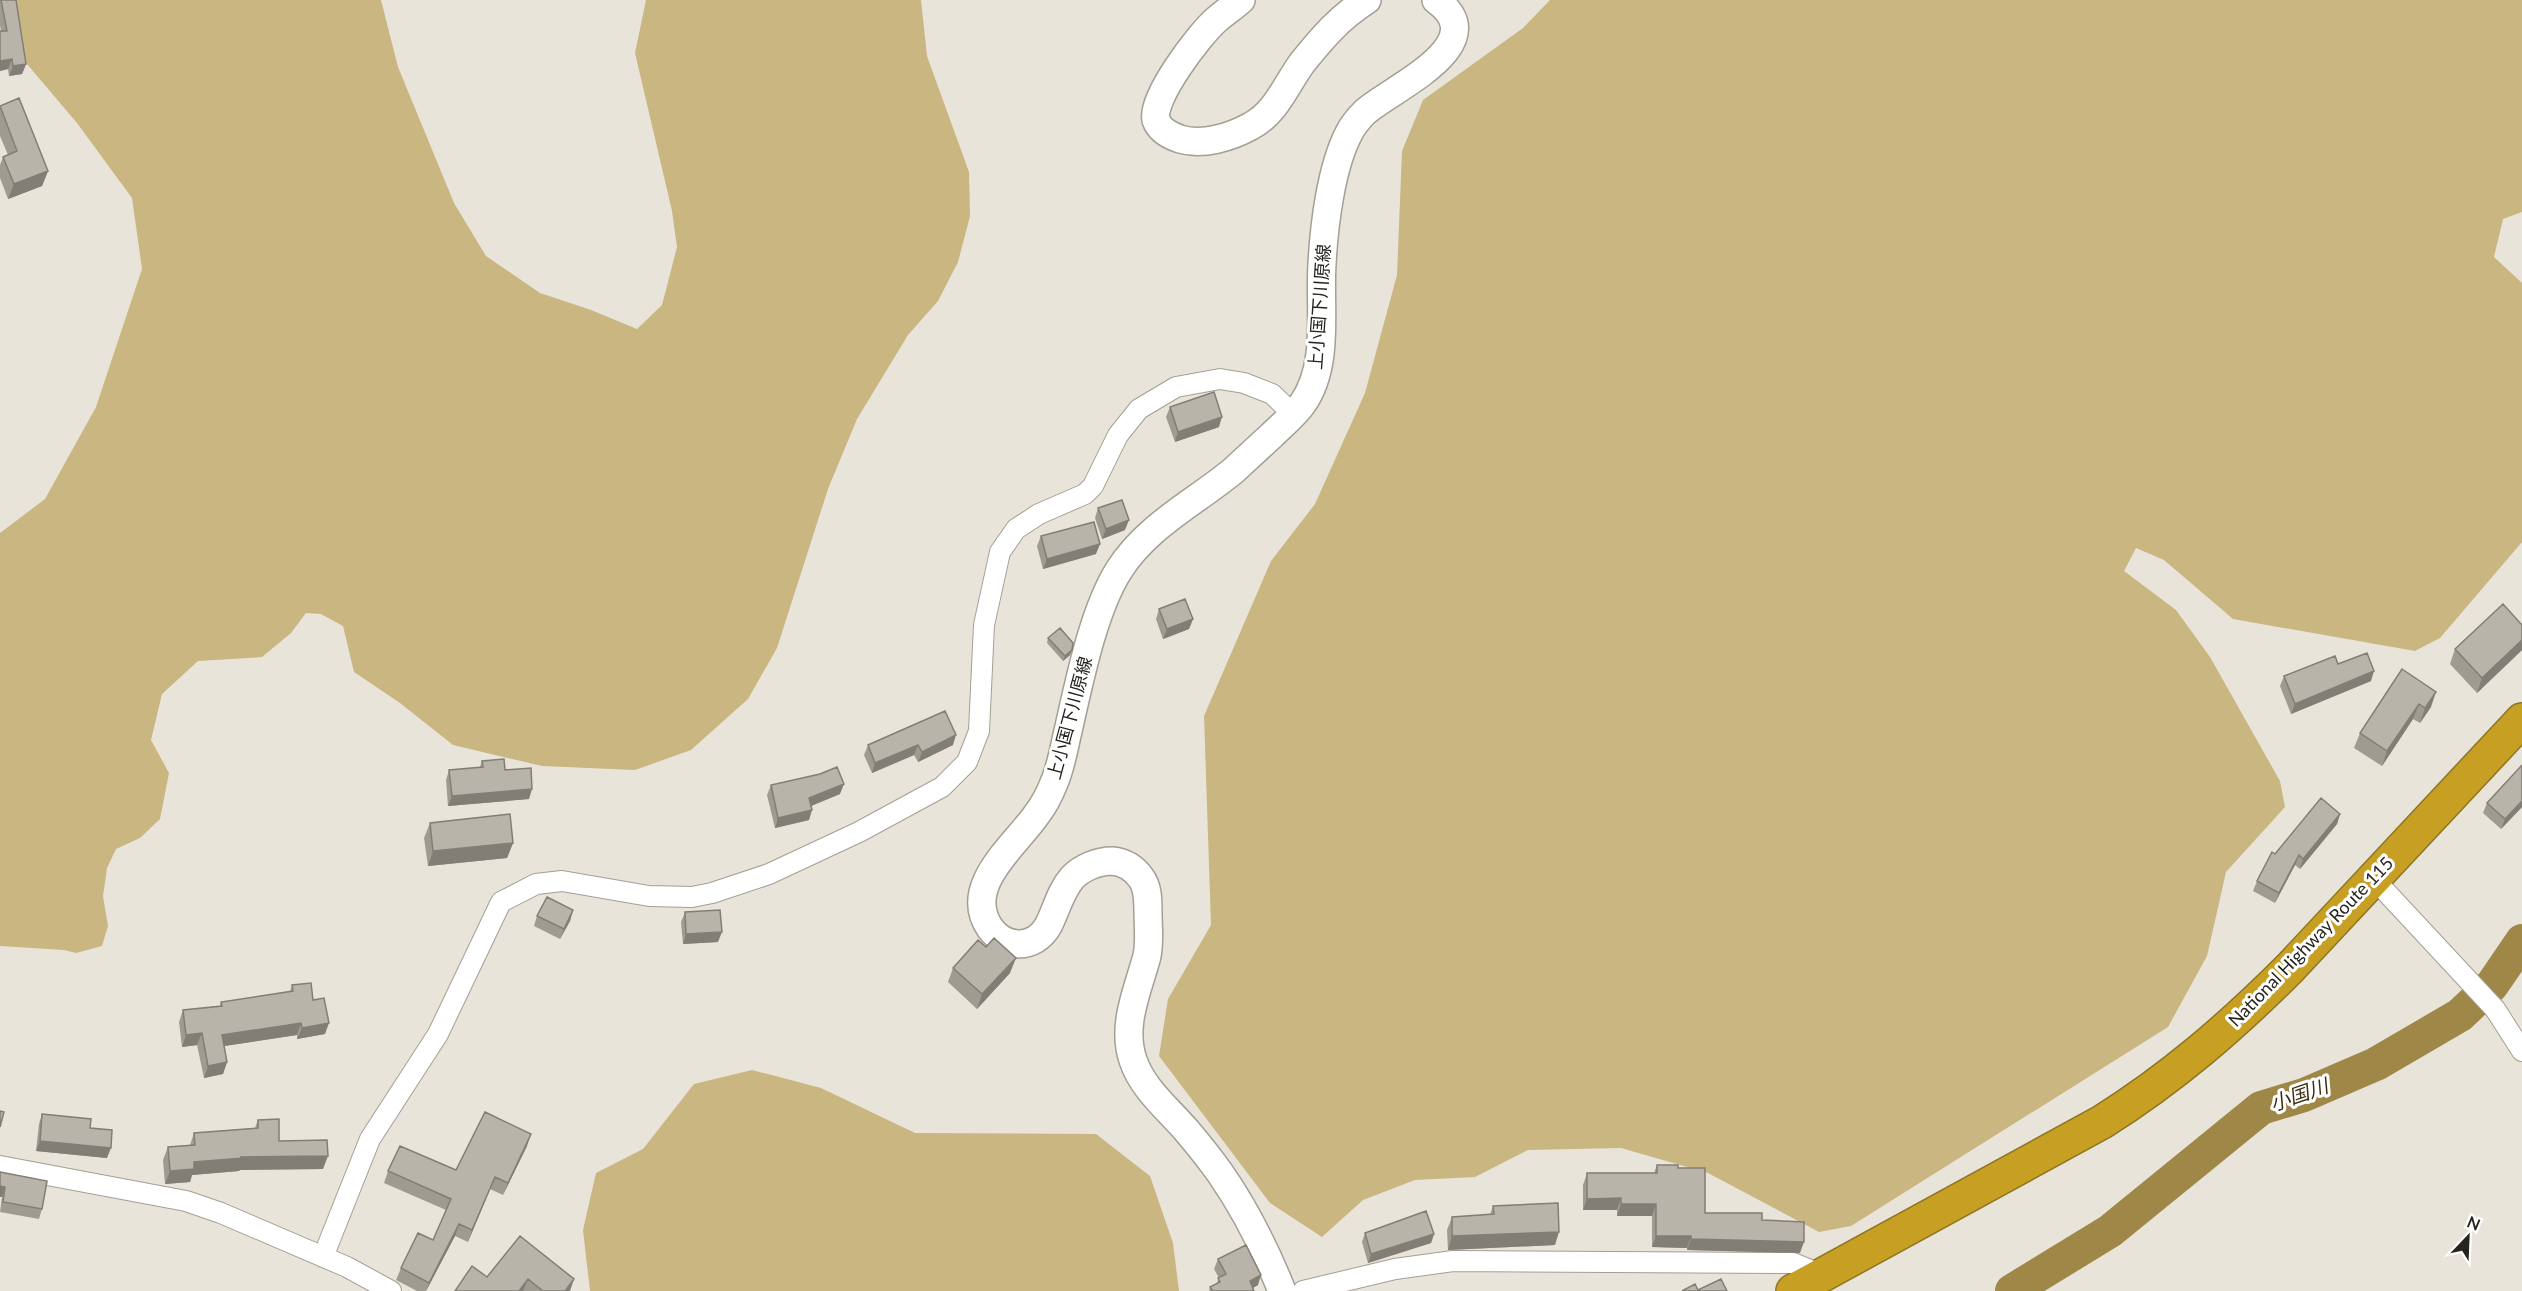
<svg xmlns="http://www.w3.org/2000/svg" width="2522" height="1291" viewBox="0 0 2522 1291" font-family="Lato,'Noto Sans JP',sans-serif">
  <style>
    .green { fill: #cab680 }
    .lines { fill: none; stroke-linecap: round; stroke-linejoin: round }
    .river { stroke: #9e8747; stroke-width: 34 }
    .street-casing { stroke: #a39f93; stroke-width: 22 }
    .secondary-casing { stroke: #a39f93; stroke-width: 30 }
    .highway-casing { stroke: #8e7522; stroke-width: 36 }
    .street { stroke: #fff; stroke-width: 20 }
    .secondary { stroke: #fff; stroke-width: 27 }
    .highway { stroke: #c7a023; stroke-width: 33 }
    .wall { fill: #9f9b91 }
    .shaded-wall { fill: #827e76 }
    .building { fill: #b9b4a9; stroke: #827e76; stroke-width: 1.5 }
    .labels { text-anchor: middle; stroke-width: 6; stroke-linejoin: round; paint-order: stroke }
    .street-label { font-size: 18px; fill: #25241f; stroke: #fff }
    .water-label { font-size: 20px; font-style: italic; fill: #392f11; stroke: #fff }
  </style>
  <rect width="100%" height="100%" fill="#e9e4d9"/>
  <path class="green" d="M0 0H381L398 67 454 203 486 256 540 293 591 310 637 329 662 305 677 247 672 211 635 53 646 0H921L927 56 969 172 970 216 958 262 938 301 908 335 857 419 828 489 777 648 748 699 691 750 635 770 542 766 453 745 400 703 354 672 343 626 321 614 306 613 291 633 262 657 198 661 162 694 151 740 169 773 160 819 140 838 116 849 107 868 103 896 108 926 102 946 76 953 64 950 0 946V533L45 499 96 407 142 269 132 198 77 123 27 64 0 22Z
    M1550 0H2522V212L2503 219 2494 257 2522 283V542L2440 638 2415 651 2233 619 2164 560 2136 548 2124 571 2176 610 2210 657 2280 781 2285 807 2226 872 2207 956 2168 1027 1851 1226 1819 1232 1708 1173 1621 1148 1528 1150 1475 1177 1415 1180 1363 1200 1322 1237 1270 1203 1159 1056 1168 999 1211 925 1204 716 1271 561 1315 504 1365 393 1397 275 1402 151 1423 100 1523 28Z
    M752 1070 821 1088 915 1133 1096 1134 1150 1176 1173 1243 1179 1291H590L583 1230 596 1173 643 1149 694 1084Z"/>
  <g class="lines">
    <path class="river" d="M2012 1291 2110 1231 2261 1108 2304 1095 2376 1064 2460 1015 2492 985 2522 941"/>
    <g class="street-casing">
      <path id="street" d="M2374 879 2495 1009 2522 1051
        M0 1166 186 1201 221 1213 347 1267 391 1291
        M323 1257 370 1139 438 1034 501 902 536 884 562 881 649 896 692 897 712 893 769 874 859 832 942 787 967 762 979 731 984 625 1000 552 1016 529 1039 514 1085 494 1093 486 1118 435 1139 409 1176 387 1220 379 1244 383 1272 394 1293 414
        M1303 1291 1395 1269 1453 1261 1793 1263 1810 1270 1816 1278"/>
    </g>
    <g class="secondary-casing">
      <path id="secondary" d="M1241 0C1233 7 1224 13 1216 20 1200 34 1150 99 1156 120 1160 131 1171 136 1180 139 1203 146 1231 137 1251 126 1276 113 1286 85 1302 63 1323 37 1339 18 1367 0
        M1282 1291C1266 1251 1245 1209 1220 1173 1210 1159 1198 1144 1187 1131 1168 1109 1142 1088 1133 1060 1121 1025 1138 990 1147 956 1150 942 1148 926 1148 912 1148 900 1148 887 1141 878 1134 868 1124 862 1112 861 1098 861 1081 868 1072 878 1060 892 1056 911 1048 926 1034 950 1005 949 990 928 961 886 1016 845 1037 814 1044 805 1050 793 1054 783 1061 767 1064 748 1068 731 1079 683 1093 611 1119 570 1147 526 1194 503 1233 471 1246 459 1259 447 1272 435 1282 425 1295 415 1303 403 1330 364 1319 308 1322 264 1324 226 1331 167 1349 133 1352 127 1360 117 1365 112 1390 89 1497 44 1436 0"/>
    </g>
    <g class="highway-casing">
      <path id="highway" d="M1793 1291 2102 1122C2172 1078 2231 1027 2290 968L2522 720"/>
    </g>
    <use href="#street" class="street"/>
    <use href="#secondary" class="secondary"/>
    <use href="#highway" class="highway"/>
  </g>
  <path class="wall" d="M0 0H16L26 64 22 74 9 76 8 69 0 71V31H1L0 25Z
    M0 106 48 171 42 186 8 199 0 178V165L3 157 8 155 0 136Z
    M1170 407 1219 427 1175 442 1166 417Z
    M1098 508 1125 530 1102 539 1095 518Z
    M1041 536 1096 554 1043 569 1037 546Z
    M1159 609 1193 619 1189 629 1163 639 1156 619Z
    M2522 625V650L2477 693 2450 664 2455 649Z
    M1048 638 1070 655 1063 661 1047 643Z
    M2338 664 2371 681 2291 714 2280 686 2284 676Z
    M2402 669 2431 707 2420 723 2413 719 2382 766 2354 748 2360 733Z
    M868 745H953L918 762 914 755 872 773 864 755Z
    M482 761 529 799 448 806 446 780 449 770 480 767Z
    M771 785 840 794 811 806 809 820 775 828 767 795Z
    M2487 803 2522 807 2501 829 2483 813Z
    M2340 814 2337 824 2300 869 2295 865 2275 903 2253 891 2257 881 2275 854Z
    M430 823 513 843 507 858 428 866 424 838Z
    M573 910 570 921 560 939 534 926 537 916Z
    M685 912 718 942 683 944 681 922Z
    M953 968 1010 973 977 1009 948 982Z
    M292 985 313 1000 325 1034 297 1039V1035L224 1046 227 1062 223 1074 204 1078 197 1045 182 1047 179 1022 183 1010 220 1006 221 1002 290 992Z
    M42 1114 90 1128 107 1158 36 1151 39 1124Z
    M258 1120 279 1141 323 1169 240 1170 239 1171 192 1175 190 1182 165 1184 163 1160 168 1147 190 1145 194 1133 255 1128Z
    M527 1146 503 1195 490 1189 468 1242 455 1236 426 1291H417L396 1280 401 1268 433 1240 446 1210 384 1183 388 1171 456 1170Z
    M1657 1165 1678 1168 1705 1213 1762 1220 1800 1253 1687 1250V1248L1652 1247V1216H1617V1210H1583V1185L1587 1173H1654Z
    M0 1172 42 1209 39 1219 0 1212 2 1197Z
    M1493 1206 1555 1245 1448 1250 1447 1230 1452 1217 1490 1215Z
    M1365 1233 1434 1234 1431 1243 1368 1263 1362 1242Z
    M520 1236 570 1291H455L487 1277Z
    M1218 1259 1258 1285 1253 1288 1254 1291H1209L1210 1287 1216 1285 1219 1278 1214 1269Z"/>
  <path class="shaded-wall" d="M12 59 8 69 0 71V61Z
    M26 64 22 74 9 76 13 66Z
    M48 171 42 186 8 199 14 184Z
    M1222 417 1219 427 1175 442 1178 432Z
    M1129 520 1125 530 1102 539 1106 529Z
    M1100 544 1096 554 1043 569 1047 559Z
    M1193 619 1189 629 1163 639 1167 629Z
    M2522 640V650L2477 693 2482 678Z
    M1072 650 1070 655 1063 661 1065 656Z
    M2374 671 2371 681 2291 714 2295 704Z
    M2436 692 2431 707 2420 723 2425 708Z
    M2419 704 2413 719 2382 766 2387 751Z
    M956 735 953 745 918 762 922 752Z
    M918 745 914 755 872 773 875 763Z
    M844 784 840 794 806 808 809 798Z
    M532 789 529 799 448 806 452 796Z
    M2522 801V807L2501 829 2505 819Z
    M812 810 809 820 775 828 778 818Z
    M2340 814 2337 824 2300 869 2303 859Z
    M513 843 507 858 428 866 433 851Z
    M2299 855 2295 865 2275 903 2279 893Z
    M573 910 570 921 560 939 564 929Z
    M722 932 718 942 683 944 686 934Z
    M1016 958 1010 973 977 1009 982 994Z
    M301 1023 297 1035 218 1047 222 1035Z
    M329 1023 325 1034 297 1039 302 1028Z
    M202 1033 197 1045 182 1047 186 1035Z
    M227 1062 223 1074 204 1078 208 1066Z
    M531 1134 527 1146 503 1195 508 1183Z
    M40 1141 111 1148 107 1158 36 1151Z
    M328 1156 323 1169 240 1170 239 1171 192 1175 190 1182 165 1184 170 1171 194 1162 240 1157Z
    M495 1177 490 1189 468 1242 472 1230Z
    M0 1186 5 1187 2 1197H0Z
    M1621 1198 1617 1210H1583L1587 1199Z
    M1621 1204H1656L1652 1216H1617Z
    M459 1224 455 1236 426 1291 429 1283Z
    M1559 1232 1555 1245 1448 1250 1452 1236Z
    M1434 1234 1431 1243 1368 1263 1371 1254Z
    M1656 1236H1691L1687 1248 1652 1247Z
    M1691 1239 1804 1242 1800 1253 1687 1250Z
    M1261 1275 1258 1285 1247 1291 1250 1281Z
    M528 1279 523 1291H519Z
    M574 1279 570 1291H565Z"/>
  <path class="building" d="M1 0H16L26 64 13 66 12 59 0 61V31H7Z
    M19 98 48 171 14 184 3 157 17 151 0 106Z
    M1214 392 1222 417 1178 432 1170 407Z
    M1122 500 1129 520 1106 529 1098 508Z
    M1094 522 1100 544 1047 559 1041 536Z
    M1185 599 1193 619 1167 629 1159 609Z
    M2503 604 2522 625V640L2482 678 2455 649Z
    M1060 628 1073 643 1072 650 1065 656 1048 638Z
    M2367 653 2374 671 2295 704 2284 676 2335 656 2338 664Z
    M2402 669 2436 692 2425 708 2419 704 2387 751 2360 733Z
    M945 711 956 735 922 752 918 745 875 763 868 745Z
    M504 759 505 770 531 768 532 789 452 796 449 770 483 767 482 761Z
    M2522 765V801L2505 819 2487 803Z
    M837 767 844 784 809 798 812 810 778 818 771 785 820 774Z
    M2321 798 2340 814 2303 859 2299 855 2279 893 2257 881 2272 852 2275 854Z
    M510 814 513 843 433 851 430 823Z
    M547 897 573 910 564 929 537 916Z
    M720 910 722 932 686 934 685 912Z
    M994 938 1016 958 982 994 953 968 978 940 986 947Z
    M311 983 313 1000 324 998 329 1023 302 1028 301 1023 222 1035 227 1062 208 1066 202 1033 186 1035 183 1010 222 1006 221 1002 293 991 292 985Z
    M0 1111 4 1112 0 1127Z
    M485 1112 531 1134 508 1183 495 1177 472 1230 459 1224 429 1283 401 1268 418 1233 433 1240 451 1199 388 1171 400 1146 456 1170Z
    M42 1114 91 1119 90 1128 112 1130 111 1148 40 1141Z
    M279 1119V1141L327 1140 328 1156 240 1157 244 1158 194 1162V1169L170 1171 168 1147 195 1145 194 1133 258 1128V1120Z
    M1657 1165H1678V1168H1705V1213H1762V1220L1804 1222V1242L1691 1239V1236H1656V1204H1621V1198L1587 1199V1173H1657Z
    M0 1172 47 1181 42 1209 3 1202 5 1187 0 1186Z
    M1558 1203 1559 1232 1452 1236V1217L1494 1214 1493 1206Z
    M1426 1211 1434 1234 1371 1254 1365 1233Z
    M520 1236 574 1279 565 1291H543L528 1279 519 1291H455L472 1266 487 1277Z
    M1246 1245 1261 1275 1250 1281 1254 1291H1213L1210 1287 1220 1282 1218 1278 1226 1274 1218 1259Z
    M1721 1279 1727 1291H1682L1695 1284 1698 1290Z"/>
  <g class="labels">
    <g class="street-label">
      <text transform="translate(1320 307) rotate(-86)" y="6">上小国下川原線</text>
      <text transform="translate(1070 718) rotate(-75)" y="6">上小国下川原線</text>
      <text transform="translate(2311 942) rotate(-46)" y="6">National Highway Route 115</text>
    </g>
    <g class="water-label">
      <text transform="translate(2299 1095) rotate(-19)" y="7">小国川</text>
    </g>
  </g>
  <g transform="translate(2468 1237) rotate(23)" stroke="#ffffff" stroke-width="4.5" paint-order="stroke">
  <path d="M0-4.5L10 22L0 15L-10 22Z" fill="#25241f"/>
  <text y="-9" font-size="16" font-weight="bold" text-anchor="middle" fill="#25241f">N</text>
  </g>
</svg>
